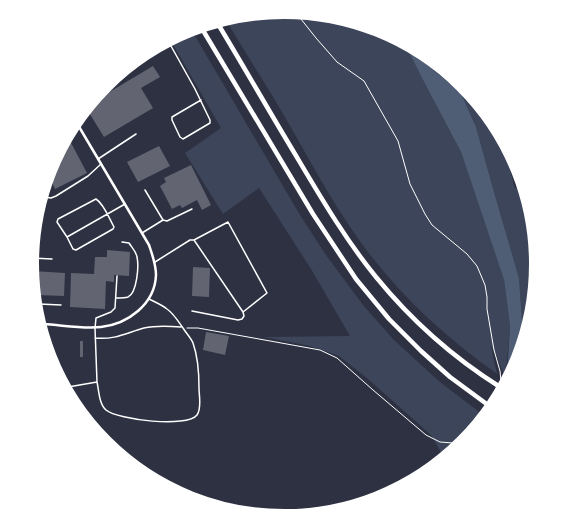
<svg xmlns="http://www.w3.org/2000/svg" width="568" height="528" viewBox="0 0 568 528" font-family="Georgia,serif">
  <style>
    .green { fill: #3c4559 }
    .water { fill: #4f5d75 }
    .building { fill: #626471 }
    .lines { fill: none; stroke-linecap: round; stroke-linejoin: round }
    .path { stroke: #fff; stroke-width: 1 }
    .service { stroke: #fff; stroke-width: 1.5 }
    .minor { stroke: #fff; stroke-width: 2.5 }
    .motorway { stroke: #fff; stroke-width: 4.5 }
    .rim { fill: none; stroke: #fff; stroke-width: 2 }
  </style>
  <rect width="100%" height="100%" fill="#2d3142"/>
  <path class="green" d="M284 11 381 30 407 48 423 80 461 152 504 280 510 326 506 374 503 373 497 357 491 346 497 374C445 337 399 295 362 244 328 198 303 146 273 97 258 72 242 47 227 22Z
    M191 29 300 215 326 255 363 305 394 340 440 382 482 414 463 443 443 456 431 435 368 379 339 356 310 346 264 337 350 336 311 269 259 188 223 214 185 153 221 128 171 41 187 30Z
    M430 63 463 85 505 149 514 186 524 197 537 264 523 335 519 278 494 192 476 127 460 91 433 70Z"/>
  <path class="water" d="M407 48 430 63 433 70 460 91 476 127 494 192 519 278 523 335 518 361 507 377 510 326 504 280 461 152 423 80Z"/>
  <path class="building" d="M153 66 160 77 141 88 153 108 104 137 88 111 96 100Z
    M69 139 87 173 55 189 49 176 50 167Z
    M159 146 170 166 138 182 127 162Z
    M191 165 211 205 202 210 197 200 182 208 180 205 172 209 160 186 166 182 164 178Z
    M107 250 130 252 129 276 114 275V282L106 281 105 309 70 307 71 273 94 274 95 257H107Z
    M193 267 210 268 209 297 192 296Z
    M32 271 65 273 64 296 37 295Z
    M206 332 229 336 225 355 203 350Z
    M80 341H83V357H80Z"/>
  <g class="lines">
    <path class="path" d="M297 14 316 38 337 62 364 81 398 141 410 184 425 214 432 225 467 254 477 266 485 285 487 297V309L494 350 500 371 501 381
      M187 328H198L320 350 337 358 373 390 426 435 440 442 453 443 459 446"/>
    <path class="service" d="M163 46H171L195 89 210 120V123L183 139 180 137 172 120V117L201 100
      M98 159 136 134
      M44 197 51 198 56 196 88 176 101 164
      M163 220 167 221 192 209
      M142 233 163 220 145 190
      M67 237 73 249 76 250 113 229 114 227C109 218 104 204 96 199L58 219 57 222 67 237 125 204
      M194 240 228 222 267 293 243 312
      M32 258 52 259
      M155 262 190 240H194L243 312 244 316 242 319 238 320 192 311
      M116 298C120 298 125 298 128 297 137 293 139 266 137 257 136 251 132 248 129 243L122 242
      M39 304 61 305
      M95 338C115 340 126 333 144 328 157 325 169 326 181 327
      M97 382 95 328 96 318 111 312 115 308 117 276
      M68 387 97 382C99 391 99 404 106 410 118 420 187 428 197 415 202 408 199 396 199 388 199 373 198 357 193 343 191 338 186 333 183 328 178 321 174 314 167 309 162 305 155 302 149 299"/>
    <path class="minor" d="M43 324C62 325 82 329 101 327 128 324 155 304 156 275 156 264 152 254 149 245L78 125"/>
    <path class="motorway" d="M218 24C244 67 269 111 295 154 320 196 345 239 376 277 411 320 454 358 500 387
      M201 27 313 214 356 279 389 319 421 351 450 377 488 405"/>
  </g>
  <path d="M0 0H568V528H0ZM38 264a246 246 0 1 1 492 0a246 246 0 1 1-492 0Z" fill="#fff" fill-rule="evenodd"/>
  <path class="rim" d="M38 264a246 246 0 1 1 492 0a246 246 0 1 1-492 0Z"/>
</svg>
